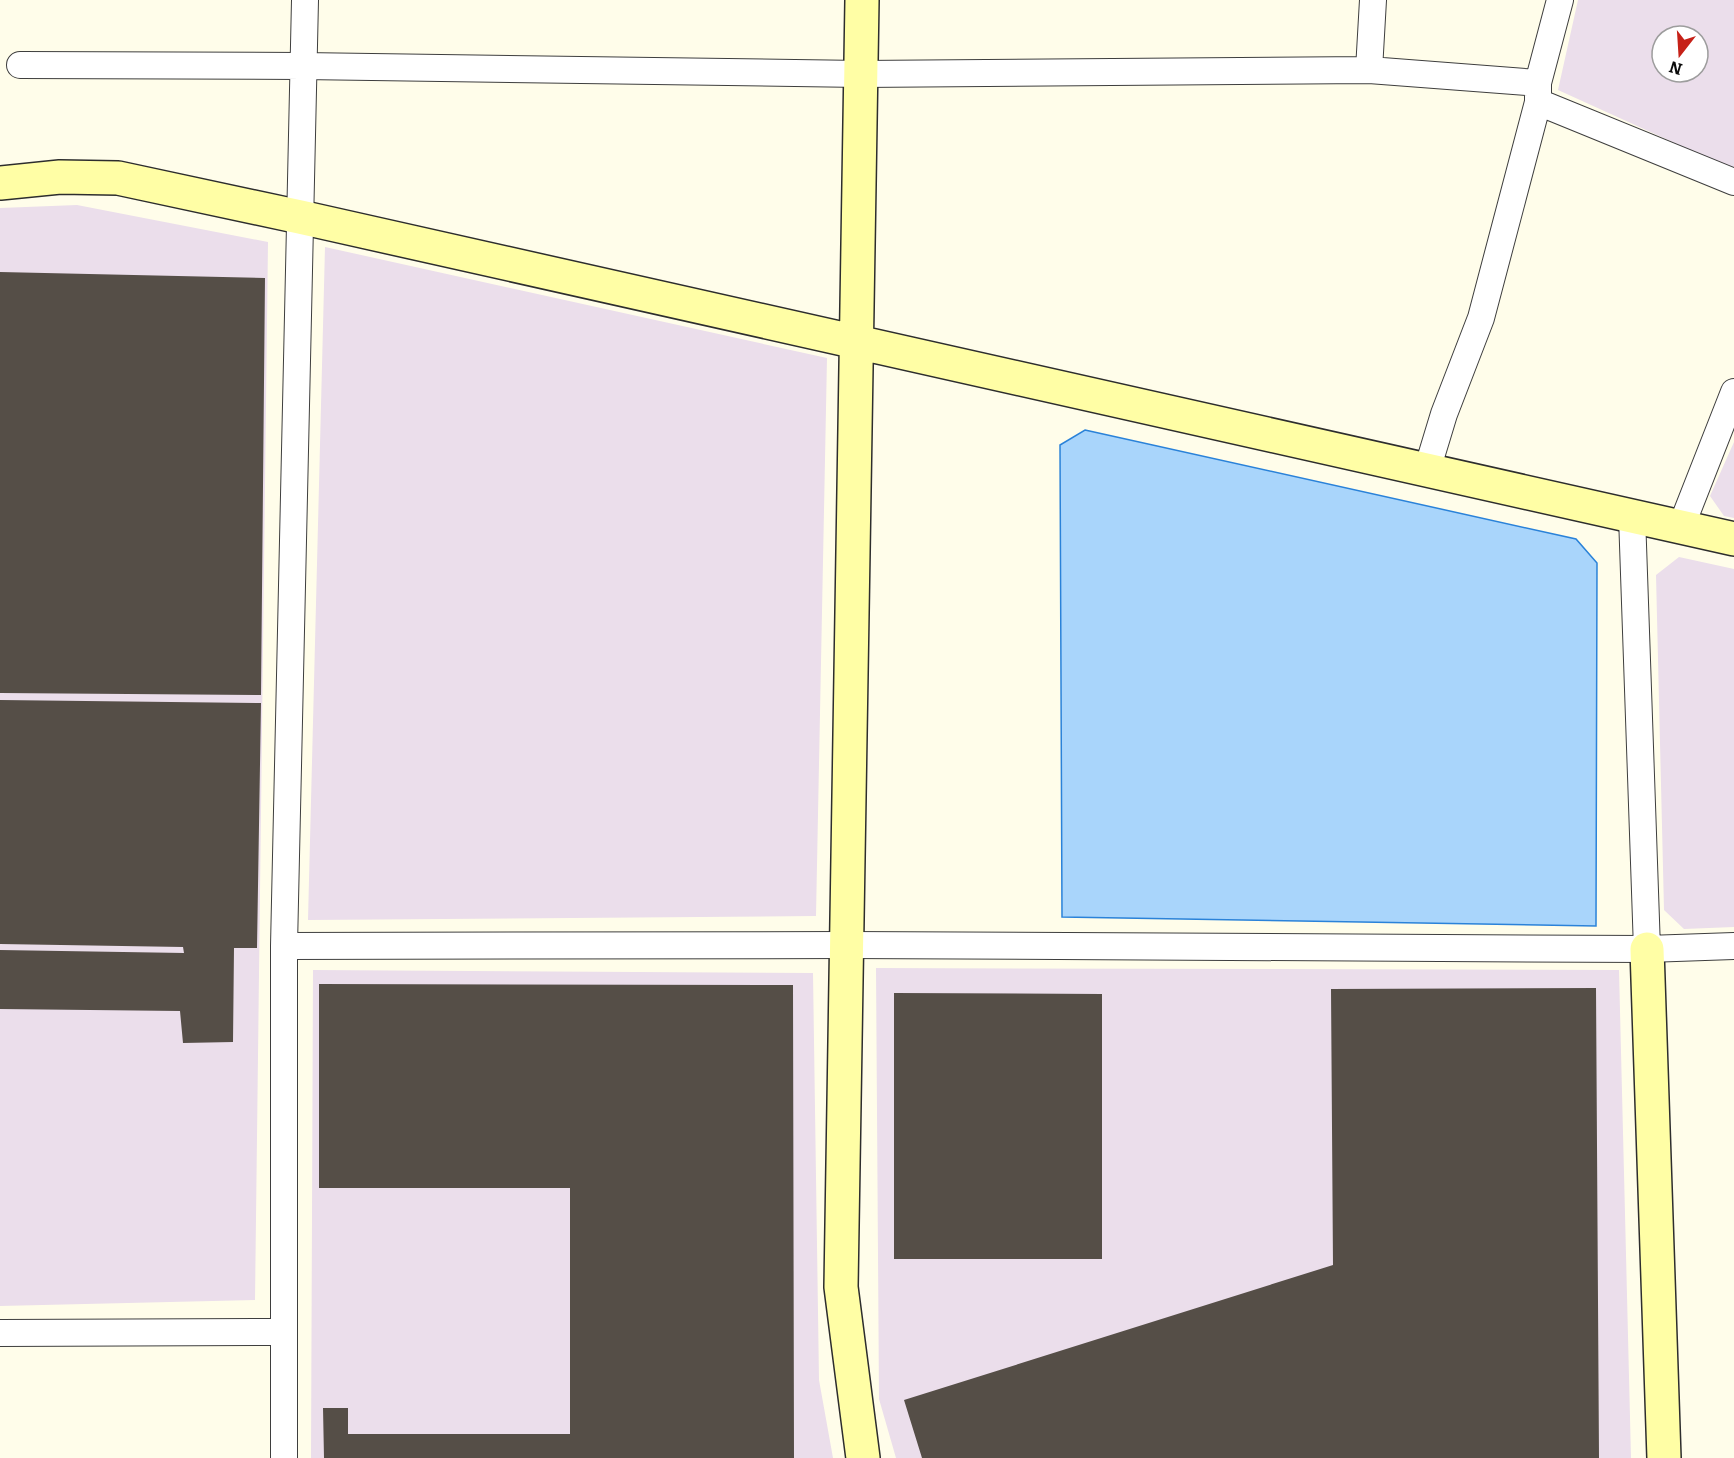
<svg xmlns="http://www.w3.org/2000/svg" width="1734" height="1458" viewBox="0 0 1734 1458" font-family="Bitter,serif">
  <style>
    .industrial { fill: #ebdeeb; fill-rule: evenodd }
    .water { fill: #a9d5fb; stroke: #2a82d9; stroke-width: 1.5 }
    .building { fill: #554e47 }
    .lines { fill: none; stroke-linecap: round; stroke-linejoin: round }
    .street-casing { stroke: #3e3e3e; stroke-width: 28 }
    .secondary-casing { stroke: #2d2d2d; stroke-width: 36 }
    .street { stroke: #fff; stroke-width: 26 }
    .secondary { stroke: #fffea5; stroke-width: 33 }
  </style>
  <rect width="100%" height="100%" fill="#fffdea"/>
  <path class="industrial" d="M1578 0H1734V170L1558 90ZM1662 36H1698V72H1662Z
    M77 205 268 242 255 1300 0 1306V208Z
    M325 247 827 358 816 916 308 920Z
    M1734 442V518L1724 516 1710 496Z
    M1679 557 1734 569V927L1684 929 1664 910 1656 575Z
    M876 968 1619 970 1631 1458H896L879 1399Z
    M313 970 813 973 819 1380 833 1458H311Z"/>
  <path class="water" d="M1085 430 1576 539 1597 563 1596 926 1062 917 1060 445Z"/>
  <path class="building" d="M0 272 265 278 261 695 0 693Z
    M0 700 261 703 257 948H234L233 1042 183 1043 180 1011 0 1009V950L184 953 183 947 0 944Z
    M319 984 793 985 794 1458H324L323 1408H348V1434H570V1188H319Z
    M1596 988 1599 1458H922L904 1400 1333 1265 1331 989Z
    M894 993 1102 994V1259H894Z"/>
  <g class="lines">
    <g class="street-casing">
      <path id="street" d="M20 65 303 66 861 74 1369 70 1538 83
        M1369 70 1373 0
        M1538 102 1734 182
        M1427 470 1444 414 1481 318 1538 102V83L1560 0
        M1632 516 1647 949
        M1681 527 1734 392
        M284 946 847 945 1647 949 1734 946
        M0 1333 284 1332
        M284 1458V946L305 0"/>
    </g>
    <g class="secondary-casing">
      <path id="secondary" d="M862 0 841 1287 863 1458
        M0 183 60 177 118 178 300 217 1734 539
        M1647 949 1664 1458"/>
    </g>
    <use href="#street" class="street"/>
    <use href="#secondary" class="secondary"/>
  </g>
  <g transform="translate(1680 54) rotate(197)"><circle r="28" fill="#ffffff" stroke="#9d9d9d" stroke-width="1.5"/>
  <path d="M0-4.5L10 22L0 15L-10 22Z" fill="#c62118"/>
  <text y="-9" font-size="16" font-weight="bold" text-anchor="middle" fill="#0b0b0b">N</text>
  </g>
</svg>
